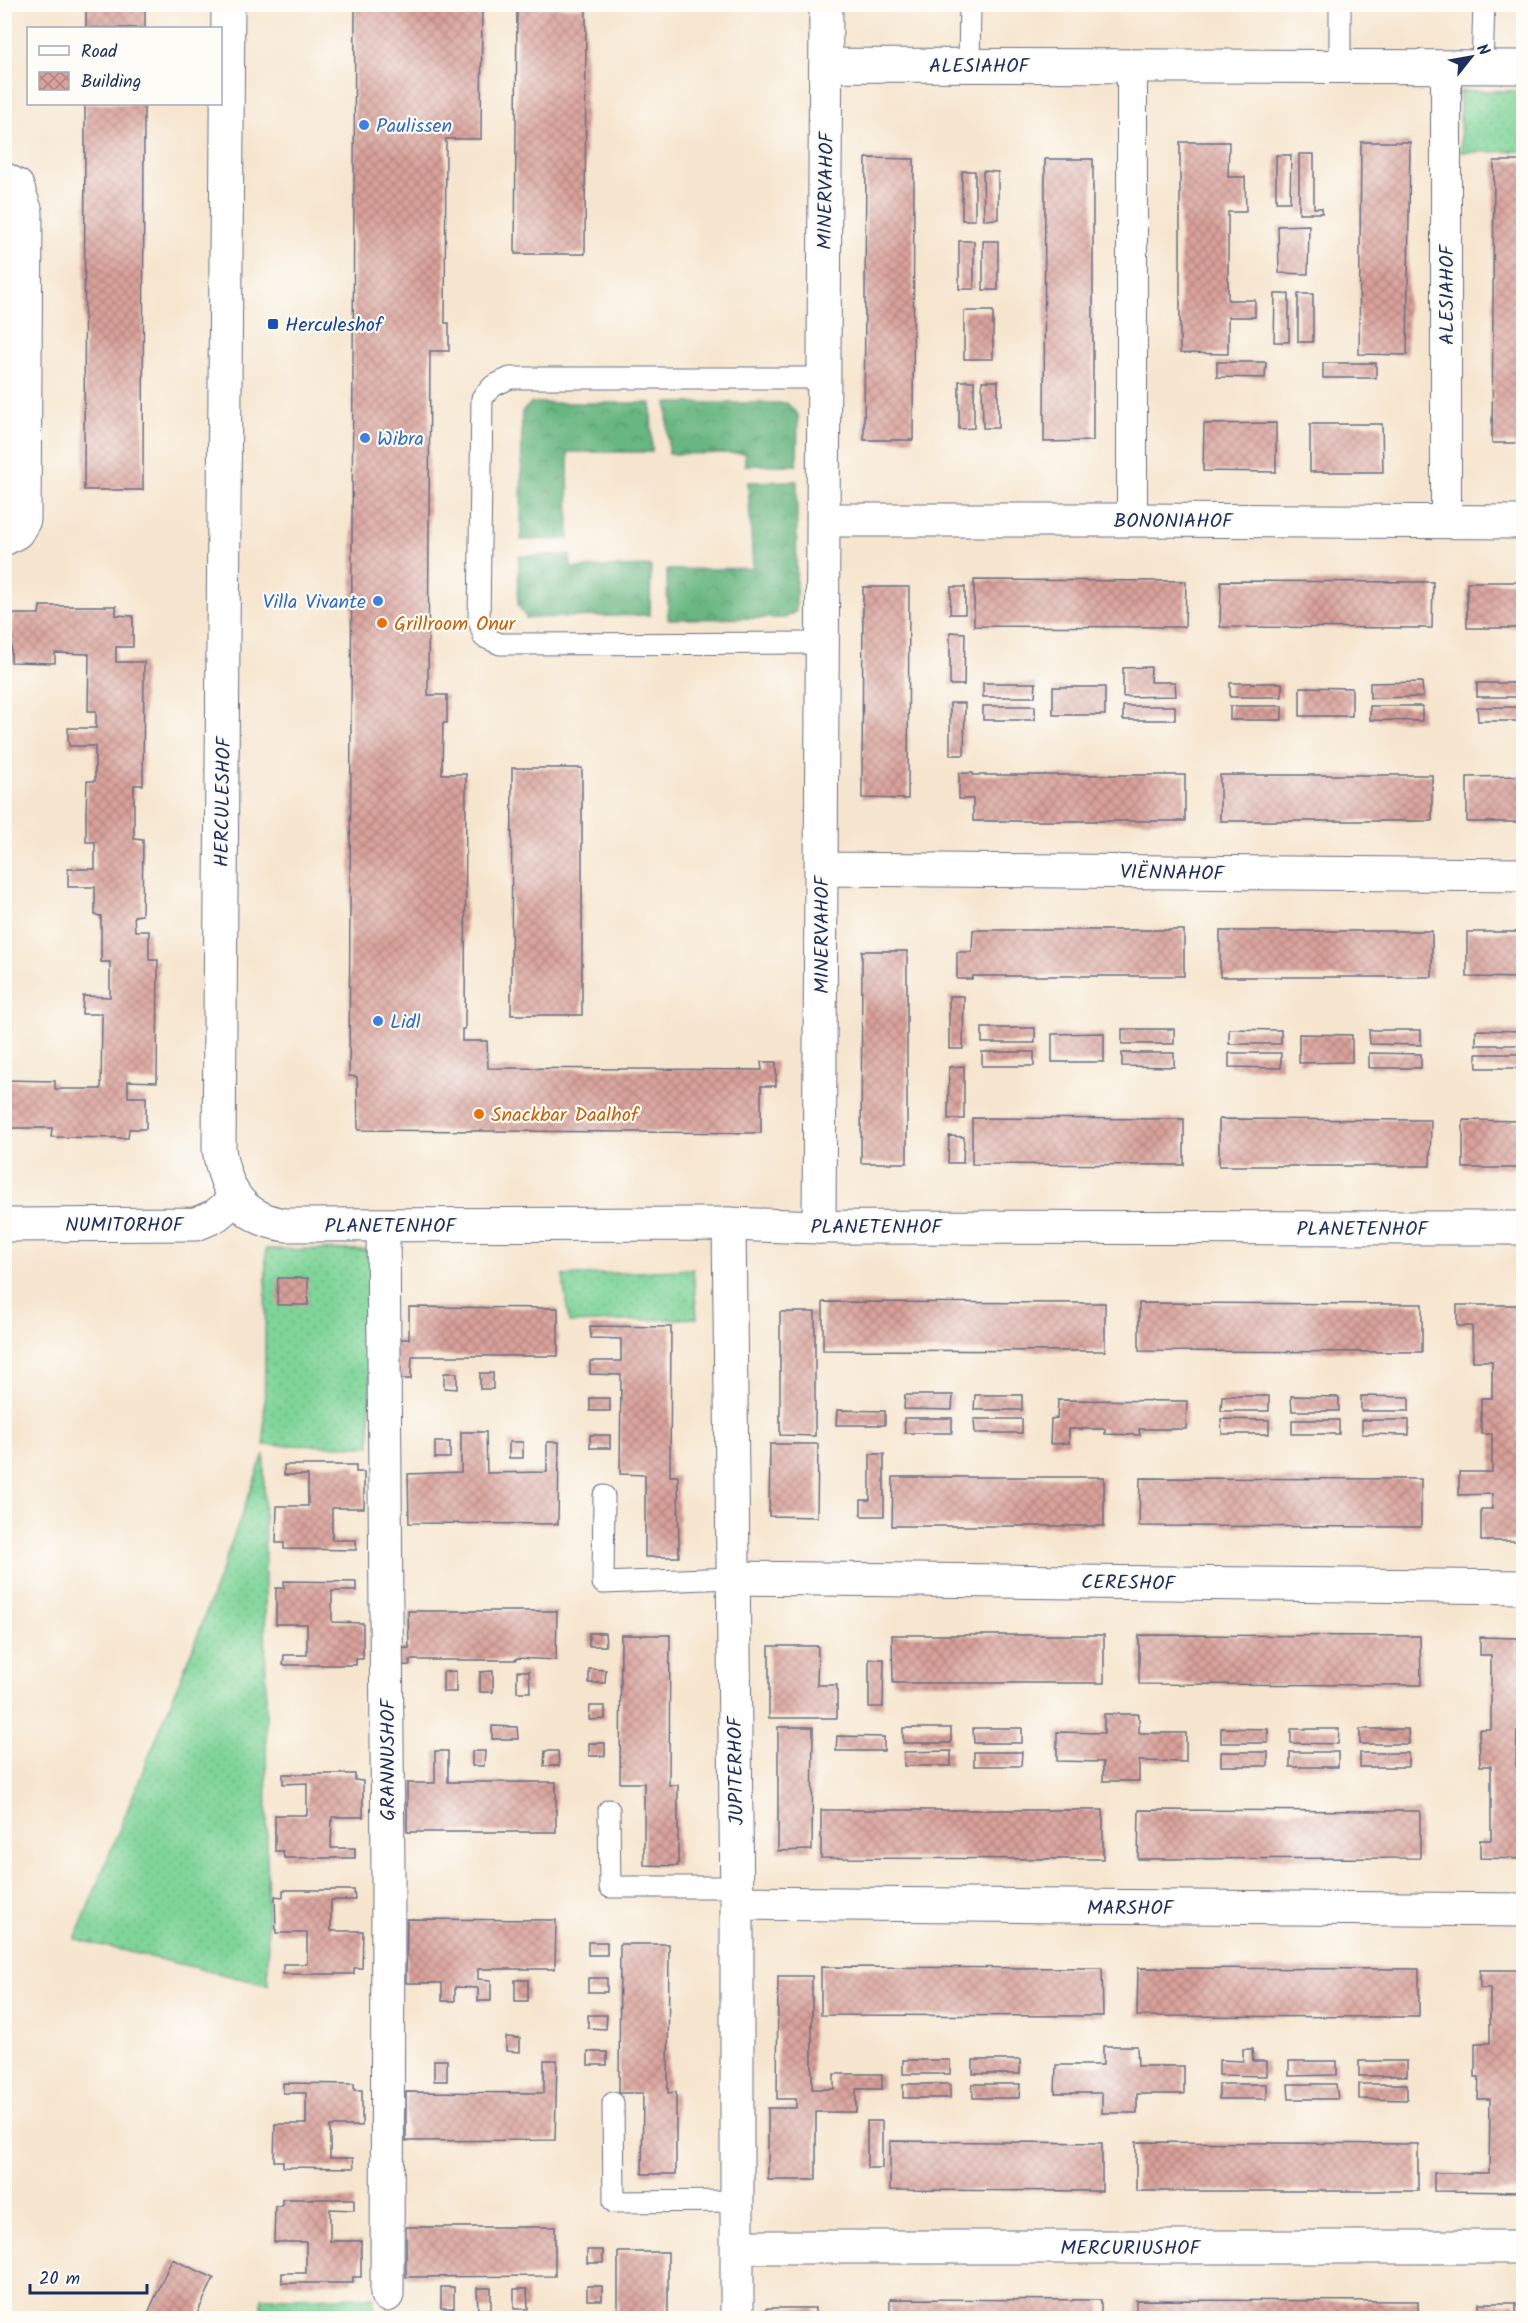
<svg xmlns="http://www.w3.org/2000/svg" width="1528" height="2323" viewBox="0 0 1528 2323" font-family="Kalam,sans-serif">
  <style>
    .grass { fill: url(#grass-dots); stroke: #4d827b; stroke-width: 1.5 }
    .forest { fill: url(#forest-crowns); stroke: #41726f; stroke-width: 1.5 }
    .building { fill: url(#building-cross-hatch) }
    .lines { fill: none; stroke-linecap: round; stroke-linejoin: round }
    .service-casing { stroke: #686f85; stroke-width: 23 }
    .pedestrian-casing { stroke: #686f85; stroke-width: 32 }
    .minor-casing { stroke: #686f85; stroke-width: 35 }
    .tertiary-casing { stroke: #686f85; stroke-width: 35 }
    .service { stroke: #fff; stroke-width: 21 }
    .pedestrian { stroke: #fff; stroke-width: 30 }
    .minor { stroke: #fff; stroke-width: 33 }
    .tertiary { stroke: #fff; stroke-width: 33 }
    .shop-dot { fill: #3f7fe0; stroke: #fdfcf7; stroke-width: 2 }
    .transit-dot { fill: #1a4fb4; stroke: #fdfcf7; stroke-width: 2 }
    .food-dot { fill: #e8710a; stroke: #fdfcf7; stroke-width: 2 }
    .labels { text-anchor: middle; stroke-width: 4.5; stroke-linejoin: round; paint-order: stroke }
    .street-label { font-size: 20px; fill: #1b2f5e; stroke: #fdfcf7 }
    .shop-label { font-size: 20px; fill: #366cbe; stroke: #fdfcf7; text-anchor: start }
    .transit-label { font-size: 20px; fill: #164399; stroke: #fdfcf7; text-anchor: start }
    .food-label { font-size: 20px; fill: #c56008; stroke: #fdfcf7; text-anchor: start }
  </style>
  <defs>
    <pattern id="grass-dots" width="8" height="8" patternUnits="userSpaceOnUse" patternTransform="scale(1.5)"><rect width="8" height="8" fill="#7fd498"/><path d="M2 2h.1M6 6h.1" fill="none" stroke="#6db685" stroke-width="1.8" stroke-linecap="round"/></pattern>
    <pattern id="forest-crowns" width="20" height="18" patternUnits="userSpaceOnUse" patternTransform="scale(1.5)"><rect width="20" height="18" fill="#67b680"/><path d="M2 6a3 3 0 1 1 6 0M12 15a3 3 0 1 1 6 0" fill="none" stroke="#54946c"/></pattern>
    <pattern id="building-cross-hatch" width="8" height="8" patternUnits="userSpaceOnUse" patternTransform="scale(1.5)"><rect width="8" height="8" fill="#daa19a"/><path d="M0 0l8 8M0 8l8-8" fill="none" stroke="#b08481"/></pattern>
  </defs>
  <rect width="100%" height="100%" fill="#fdfcf7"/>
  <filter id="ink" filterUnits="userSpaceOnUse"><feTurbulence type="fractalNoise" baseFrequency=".0167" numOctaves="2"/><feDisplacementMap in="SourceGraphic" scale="12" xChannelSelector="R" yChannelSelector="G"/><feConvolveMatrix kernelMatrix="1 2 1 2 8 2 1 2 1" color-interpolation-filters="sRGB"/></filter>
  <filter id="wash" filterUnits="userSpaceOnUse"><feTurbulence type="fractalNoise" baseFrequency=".008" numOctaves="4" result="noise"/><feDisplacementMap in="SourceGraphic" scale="24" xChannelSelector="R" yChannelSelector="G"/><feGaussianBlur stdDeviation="1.35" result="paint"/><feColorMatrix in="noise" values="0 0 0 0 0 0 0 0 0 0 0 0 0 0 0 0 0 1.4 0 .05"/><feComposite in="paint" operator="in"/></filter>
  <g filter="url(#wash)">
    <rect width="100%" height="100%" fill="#f6e5ce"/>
    <path class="grass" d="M1460 91H1523V151L1461 152Z
      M266 1249 371 1250 370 1446 264 1445Z
      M693 1269 697 1318 569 1323 563 1276Z
      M264 1454 268 1985 75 1939 194 1645Z
      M374 2297V2318H262V2298Z"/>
    <path class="forest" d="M531 403H651L652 452H568L569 539 521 540 522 412Z
      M667 403H787L798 415 797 465H745V453L668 454Z
      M797 481 796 611 785 618 668 619 667 570 753 568 748 482Z
      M570 555 571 568 651 566 650 615 526 618 518 604 519 556Z"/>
    <g id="blocks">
      <path class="building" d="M86 4H145V28H86Z
        M355 4H482L481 139H446L445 323H449V351H430L428 695H447V723H443L442 774H466L465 1029H462V1041H487L488 1068 762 1070 761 1062H776V1086H761V1133L358 1130 357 1077 349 1076Z
        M517 7H586L585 254H515Z
        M85 104H144L143 490H84Z
        M1180 142H1229L1228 177H1245L1246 212H1228V300H1255V317H1228V354L1180 353Z
        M1361 142H1410L1407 355 1359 354Z
        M1299 154H1314V208H1322V213H1299Z
        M1276 155H1291L1290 202H1276Z
        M866 158 914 159 913 440H864Z
        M1045 159H1093V441L1044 442Z
        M1494 161H1524V443H1492Z
        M962 171H975V220H962Z
        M983 171 998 172V219L984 220Z
        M1309 225 1308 274 1279 273 1278 226Z
        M959 241H974V289H959Z
        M983 241H998V290H983Z
        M1275 294H1289V342H1274Z
        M1298 294H1313V342H1298Z
        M964 311H993V359H964Z
        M1217 362H1266L1265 378 1217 377Z
        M1323 363H1376V378H1323Z
        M959 381H974V428L959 429Z
        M982 381H998V428H983Z
        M1276 423V472L1203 471 1204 424Z
        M1310 424H1382L1383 472H1310Z
        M974 580 1186 581 1185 627 974 626Z
        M1221 581 1433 582 1432 628 1220 627Z
        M1467 582H1524V628H1467Z
        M863 587H909L908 799 862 798Z
        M951 587H965V614H950Z
        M40 606H116V615L133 616V647H116V662H144L143 785H134V839L143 840 142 915 134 916 135 931H149V960H158L157 1082 128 1081V1097H146V1129H129L128 1138 51 1137 52 1128H4V1080L55 1081V1089H101L102 1014H82L83 996 110 997V962H101V916L95 915V887H68V869H95V842H86V812L87 781H95V746H69L68 738V728H96V711H88L89 654 55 653V663L11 662 12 614H39Z
        M950 632 965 633 964 685H950Z
        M1151 667 1150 682H1175L1176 696 1123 697V668Z
        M1422 682 1423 697 1370 698V683Z
        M983 683H1036L1035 697H983Z
        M1230 683H1282V697H1230Z
        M1477 683H1524V697H1477Z
        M1053 687H1105V715H1053Z
        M1300 687 1352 688V716H1300Z
        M950 703H965L964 755H950Z
        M983 706H1035V720H983Z
        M1123 706H1175V720H1123Z
        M1230 706H1282V720H1230Z
        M1370 706H1422V721L1370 720Z
        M1477 707H1524V721H1478Z
        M512 768H582V1015H511Z
        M959 773H973V775H1185V821H973V799H959Z
        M1220 775H1432V821H1220Z
        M1524 776V822H1467V777Z
        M973 930H1184V976H973L972 979H957V952H972Z
        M1220 931H1432V977H1220Z
        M1467 932H1524V978L1467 977Z
        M862 951H907V1163H861Z
        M949 996H964L963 1049H949Z
        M982 1028H1035V1043H982Z
        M1122 1029H1174V1044H1122Z
        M1229 1029 1281 1030V1044H1229Z
        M1369 1030H1421V1045L1370 1044Z
        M1476 1030 1524 1031V1045H1476Z
        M1104 1033V1062H1052V1034Z
        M1299 1034 1352 1035V1062L1299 1063Z
        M982 1052H1034V1066H982Z
        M1122 1053H1174V1067L1122 1066Z
        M1229 1053H1281V1068L1229 1067Z
        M1369 1053 1421 1054V1068H1369Z
        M1476 1054H1524V1068H1477Z
        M964 1066V1119H948L949 1067Z
        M972 1118 1184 1119V1165L972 1164Z
        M1219 1119 1431 1120 1430 1166H1219Z
        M1463 1120 1524 1121V1168H1463Z
        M949 1136 964 1137 963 1163H948Z
        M278 1278H308V1305H277Z
        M823 1302 1105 1303V1351L823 1350Z
        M1139 1303 1422 1304V1352L1139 1351Z
        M1457 1305H1524V1399H1518V1434H1524V1509H1518L1517 1541H1481V1509H1492V1494L1459 1495V1472H1492V1434H1481V1398H1492V1361H1473L1472 1326H1457Z
        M409 1307 558 1308V1356H412L411 1379H392V1339H409Z
        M780 1312H815V1436L780 1435Z
        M590 1326 671 1327 670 1476H678L679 1557H645V1475L620 1474 621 1375 590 1374V1361H621V1339L591 1338Z
        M444 1373H457V1389L444 1388Z
        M480 1373H493V1389H480Z
        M905 1395H953L952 1410 904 1409Z
        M975 1395H1022V1410H974Z
        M1222 1396H1269V1411H1221Z
        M1291 1396 1339 1397V1411H1292Z
        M1361 1396 1409 1397V1411H1361Z
        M590 1398H610V1411H590Z
        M1058 1400 1187 1401 1186 1429H1139L1140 1435 1105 1434V1429H1069V1443L1050 1444 1051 1419 1057 1418Z
        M837 1410 885 1411V1425H836Z
        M904 1418H952V1433H905Z
        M974 1419H1022V1433H975Z
        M1221 1419 1269 1420V1434H1222Z
        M1292 1420H1339V1434H1292Z
        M1362 1420H1409V1435L1362 1434Z
        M461 1432H486L487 1473 547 1472V1442H559L558 1524 409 1523 408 1474 461 1472Z
        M590 1435H610V1448H590Z
        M435 1442H450V1458H435Z
        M509 1442H523V1458H509Z
        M770 1444H818L817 1517 769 1516Z
        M870 1454H884V1516H861V1500H870Z
        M284 1465H356V1472H364V1508H332V1540H356V1550L284 1549V1543H276L277 1506H308V1475H284Z
        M893 1477H1104V1526H892Z
        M1140 1478 1421 1479V1527L1139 1526Z
        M284 1581 356 1582V1591H332V1622L363 1623V1659H356V1665H283L284 1655H307V1624H276V1588H284Z
        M408 1611H557L556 1660 517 1658 516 1660H410V1665L391 1666V1649L409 1648Z
        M589 1633H605L606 1646H589Z
        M621 1635H670L669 1785H678V1866L644 1865V1783H620Z
        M892 1635H1104V1683H893Z
        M1139 1635 1420 1636 1421 1685 1139 1684Z
        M1480 1637 1517 1638V1656H1524V1731H1517L1516 1766H1524V1859L1480 1858V1840H1491V1766H1480L1479 1729H1491V1655H1480Z
        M769 1646H818L817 1685H837V1718H769Z
        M869 1659H884L883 1707H869Z
        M589 1669 606 1670 605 1683H589Z
        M456 1671V1692H443V1672Z
        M493 1671V1692H480V1672Z
        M517 1671H529L530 1692H517Z
        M590 1706H605V1719L589 1720Z
        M1104 1714H1139V1733H1186V1762L1139 1761V1781H1103V1762L1057 1761V1732L1104 1733Z
        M492 1726 517 1727 518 1739H492Z
        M778 1727H813L812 1850 778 1851Z
        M903 1728H951V1743H903Z
        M973 1728H1022V1743H974Z
        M1221 1728 1268 1729V1743H1221Z
        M1291 1729H1339L1338 1744 1291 1743Z
        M1360 1729H1408L1409 1744H1360Z
        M837 1736 884 1737V1751H836Z
        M589 1743H605V1756H589Z
        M435 1751H448V1782H556V1832H407V1783H435Z
        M472 1751H485L484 1766H472Z
        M545 1751H558L559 1766H544Z
        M951 1751V1766H904V1752Z
        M974 1752H1022L1021 1766H974Z
        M1221 1752H1268V1766H1221Z
        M1290 1752H1338V1767H1290Z
        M1360 1753H1408V1767H1360Z
        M283 1774H355V1780L363 1781V1817H332L331 1848H355V1858H284L283 1851H275V1815H307V1783L283 1784Z
        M821 1810H1103V1859L821 1858Z
        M1139 1810 1420 1811V1858L1138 1859Z
        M283 1890H354L355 1900H331V1931H363L362 1968H354V1974H283V1964H307V1933H276L275 1896 283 1897Z
        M407 1919 556 1920 555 1969H478V1979L491 1980V2001H478V1988L455 1987V2001H442V1983H406Z
        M588 1942H607V1955H588Z
        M620 1944H669L668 2093 676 2092V2174H642L643 2093H619Z
        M821 1967 1102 1968 1103 2016 821 2015Z
        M1138 1968 1419 1969V2017L1137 2016Z
        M1480 1970H1517V1988H1524V2192L1434 2191V2173H1489L1490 2099H1478L1479 2077H1475V2043H1490V1988H1480Z
        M778 1976H812V2089H834V2074H882V2089H856V2112H816V2180H768V2108H796V2099H777Z
        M588 1978H607V1992H588Z
        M515 1980H528V2001H515Z
        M588 2015H607L606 2029 588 2028Z
        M506 2037 520 2038V2052L506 2051Z
        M1103 2046H1137L1138 2066H1184V2094H1137V2113H1102V2093H1055L1056 2065H1103Z
        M1243 2049H1252L1253 2061H1267V2076L1219 2075V2060L1243 2061Z
        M588 2052H607V2065H588Z
        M434 2060H447V2081H434Z
        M544 2060H557L555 2140 406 2141V2092L544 2093Z
        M903 2060H950V2074H903Z
        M973 2060H1020V2074H973Z
        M1289 2061H1337V2075L1289 2076Z
        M1359 2061H1407V2076H1359Z
        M283 2083 354 2084V2090H362V2126H330V2158H353L354 2168 283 2167V2161H274L275 2124H306V2093H283Z
        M903 2084H950V2098H903Z
        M972 2084H1020L1019 2098H973Z
        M1219 2084H1267V2099H1219Z
        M1288 2084H1336L1338 2099H1289Z
        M1359 2084H1407V2100L1359 2099Z
        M867 2121H882V2168H867Z
        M890 2141 1102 2143V2191L890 2190Z
        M1136 2142 1418 2144V2191H1136Z
        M282 2199H354V2210L330 2209V2241H361V2277H353V2283H282V2273H306V2242H274L275 2206H282Z
        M406 2227H555V2276L406 2277Z
        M587 2250H603V2263H587Z
        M618 2252H668V2318H618Z
        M172 2259 214 2278 195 2318H160L148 2313Z
        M587 2286H602V2300H587Z
        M441 2287H454V2308H441Z
        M477 2288H491V2309H478Z
        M514 2289H527L528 2309H514Z
        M890 2299 1101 2300V2318H890Z
        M1136 2300 1418 2301V2318H1136Z
        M1479 2303H1516V2318H1479Z
        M767 2308H815V2318H767Z"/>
    </g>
  </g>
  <g filter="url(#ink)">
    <use href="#blocks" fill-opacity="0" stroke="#686f85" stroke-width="1.5"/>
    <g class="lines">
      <g class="service-casing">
        <path id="service" d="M1340 4V66
          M969 65 970 4
          M1482 67 1484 4
          M823 643 500 644 484 637 479 620 482 398 493 386 510 378H823
          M604 1496 603 1583 732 1578
          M609 1810 610 1887H737
          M613 2103 614 2202 737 2201"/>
      </g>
      <g class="pedestrian-casing">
        <path id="pedestrian" d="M1132 520V65
          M1446 523V67"/>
      </g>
      <g class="minor-casing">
        <path id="minor" d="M826 65 1524 67
          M4 179 17 186 26 212 24 520 17 532 4 539
          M823 520H1132L1524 522
          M821 869 1524 875
          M729 1224 737 1903V2318
          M4 1225 196 1224 215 1216 236 1199
          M383 1226 388 1872 387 2295
          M819 1227 826 4
          M732 1578 1524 1587
          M737 1903 1524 1910
          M737 2247H1524"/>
      </g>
      <g class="tertiary-casing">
        <path id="tertiary" d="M228 4 219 1149C225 1191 242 1219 286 1225L729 1224 819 1227 1524 1228"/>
      </g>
      <use href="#service" class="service"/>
      <use href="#pedestrian" class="pedestrian"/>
      <use href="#minor" class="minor"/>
      <use href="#tertiary" class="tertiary"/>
    </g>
  </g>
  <g class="shop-dot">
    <circle cx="364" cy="125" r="6"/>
    <circle cx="365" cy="438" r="6"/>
    <circle cx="378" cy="601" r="6"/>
    <circle cx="378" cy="1021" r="6"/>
  </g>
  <rect class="transit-dot" x="267" y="318" width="12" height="12" rx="3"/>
  <g class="food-dot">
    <circle cx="382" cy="623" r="6"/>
    <circle cx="479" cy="1114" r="6"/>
  </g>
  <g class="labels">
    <g class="street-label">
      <text x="979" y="72">ALESIAHOF</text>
      <text transform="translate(825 191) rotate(-89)" y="7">MINERVAHOF</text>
      <text transform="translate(1446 295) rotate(-90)" y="7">ALESIAHOF</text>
      <text x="1173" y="527">BONONIAHOF</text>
      <text transform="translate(222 802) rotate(-89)" y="7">HERCULESHOF</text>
      <text transform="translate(1172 872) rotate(1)" y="7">VIËNNAHOF</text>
      <text transform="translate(821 935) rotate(-90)" y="7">MINERVAHOF</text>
      <text x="124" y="1231">NUMITORHOF</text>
      <text x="390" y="1232">PLANETENHOF</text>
      <text x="876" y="1233">PLANETENHOF</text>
      <text x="1362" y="1235">PLANETENHOF</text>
      <text transform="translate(1128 1582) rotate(1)" y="7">CERESHOF</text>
      <text transform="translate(387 1760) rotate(-90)" y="7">GRANNUSHOF</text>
      <text transform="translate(735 1771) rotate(-91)" y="7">JUPITERHOF</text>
      <text x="1130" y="1914">MARSHOF</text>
      <text x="1130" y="2254">MERCURIUSHOF</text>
    </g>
    <g class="shop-label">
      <text x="376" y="132">Paulissen</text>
      <text x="377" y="445">Wibra</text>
      <text x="366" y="608" text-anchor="end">Villa Vivante</text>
      <text x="390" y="1028">Lidl</text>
    </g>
    <g class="transit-label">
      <text x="285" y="331">Herculeshof</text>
    </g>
    <g class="food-label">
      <text x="394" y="630">Grillroom Onur</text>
      <text x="491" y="1121">Snackbar Daalhof</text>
    </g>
  </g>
  <rect width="1528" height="2323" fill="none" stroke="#fdfcf7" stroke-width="24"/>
  <rect x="27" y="27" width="195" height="78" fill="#fdfcf7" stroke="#a3aaba" stroke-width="1.5"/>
  <rect x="39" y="46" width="30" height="9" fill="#ffffff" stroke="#a3aaba" stroke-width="1.5"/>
  <text x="81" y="57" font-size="18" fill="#1b2f5e">Road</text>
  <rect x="39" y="72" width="30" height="18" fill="url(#building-cross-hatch)" stroke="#a3aaba" stroke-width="1.5"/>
  <text x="81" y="87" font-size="18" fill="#1b2f5e">Building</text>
  <g transform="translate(1471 57) rotate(59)" stroke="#fdfcf7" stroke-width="4.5" paint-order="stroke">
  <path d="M0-4.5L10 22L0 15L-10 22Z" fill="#1b2f5e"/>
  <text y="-9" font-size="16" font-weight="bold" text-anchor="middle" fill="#1b2f5e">N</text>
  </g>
  <path d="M30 2284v9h117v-9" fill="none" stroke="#1b2f5e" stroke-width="3"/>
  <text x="39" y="2284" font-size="18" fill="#1b2f5e" stroke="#fdfcf7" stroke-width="4.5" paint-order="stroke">20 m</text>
</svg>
